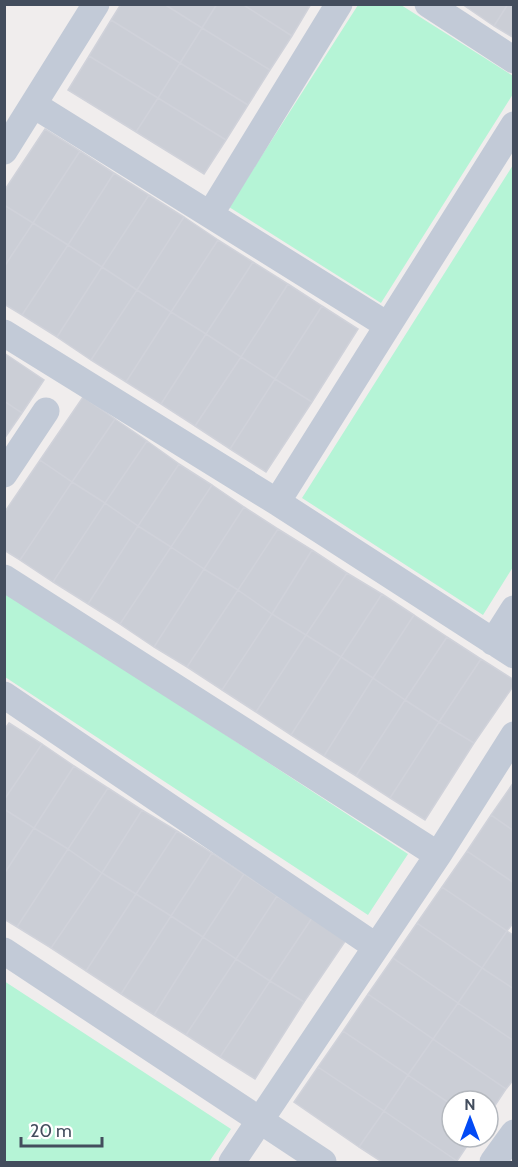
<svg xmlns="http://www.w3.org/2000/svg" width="518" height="1167" viewBox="0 0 518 1167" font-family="Cabin,sans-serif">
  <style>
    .green { fill: #b5f4d6 }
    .building { fill: #cbced6; stroke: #d0d2da; stroke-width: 1.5 }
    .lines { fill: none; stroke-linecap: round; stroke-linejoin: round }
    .minor { stroke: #c2cad7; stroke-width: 27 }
  </style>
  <rect width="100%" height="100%" fill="#f0eded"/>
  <path class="green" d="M358 5H401L513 76V94L381 303 229 207Z
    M513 165V567L483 615 302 498Z
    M4 590 408 854 368 915 5 677Z
    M4 981 231 1129 209 1162H5Z"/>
  <path class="building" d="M121 4H164L202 28 180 63 111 20Z
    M164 4H217L202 28Z
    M217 4H242L292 36 270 70 202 28Z
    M242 4H311L292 36Z
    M462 4H508L494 26Z
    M508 4H514V38L494 26Z
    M111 20 180 63 158 98 89 56Z
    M202 28 270 70 248 105 180 63Z
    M89 56 158 98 136 132 68 90Z
    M180 63 248 105 226 140 158 98Z
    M158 98 226 140 204 174 136 132Z
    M45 129 80 151 33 223 4 205V191Z
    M80 151 114 173 68 245 33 223Z
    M114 173 149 195 102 267 68 245Z
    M149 195 184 217 137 290 102 267Z
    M4 205 33 223 4 267Z
    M184 217 218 240 171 312 137 290Z
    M33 223 68 245 22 315 4 304V267Z
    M218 240 253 262 206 334 171 312Z
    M68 245 102 267 57 337 22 315Z
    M253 262 288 284 241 357 206 334Z
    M102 267 137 290 91 360 57 337Z
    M288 284 322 306 275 379 241 357Z
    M137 290 171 312 126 382 91 360Z
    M322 306 358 329 312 402 275 379Z
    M171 312 206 334 161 404 126 382Z
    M206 334 241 357 195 426 161 404Z
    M4 353 44 380 22 413 4 401Z
    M241 357 275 379 230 449 195 426Z
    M275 379 312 402 266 472 230 449Z
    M83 397 115 419 72 482 40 460Z
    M4 401 22 413 4 439Z
    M115 419 147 441 105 503 72 482Z
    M147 441 179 464 138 526 105 503Z
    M40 460 72 482 20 560 4 550V513Z
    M179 464 212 485 171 547 138 526Z
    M72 482 105 503 53 582 20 560Z
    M212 485 244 507 204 569 171 547Z
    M105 503 138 526 88 604 53 582Z
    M244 507 278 529 238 590 204 569Z
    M138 526 171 547 120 624 88 604Z
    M278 529 312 550 272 614 238 590Z
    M171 547 204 569 154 647 120 624Z
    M312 550 347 573 306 635 272 614Z
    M204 569 238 590 187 667 154 647Z
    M347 573 382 594 341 657 306 635Z
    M238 590 272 614 222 690 187 667Z
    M382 594 414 615 373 678 341 657Z
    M272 614 306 635 256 712 222 690Z
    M414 615 447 637 405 700 373 678Z
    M306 635 341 657 291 735 256 712Z
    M447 637 481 659 439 722 405 700Z
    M341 657 373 678 324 756 291 735Z
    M481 659 514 680V685L474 743 439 722Z
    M373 678 405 700 356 776 324 756Z
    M405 700 439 722 390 798 356 776Z
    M439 722 474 743 425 820 390 798Z
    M9 723 42 744 4 800V730Z
    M42 744 74 766 34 828 4 809V800Z
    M74 766 108 788 68 849 34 828Z
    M514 782V831L491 815Z
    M108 788 142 810 102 873 68 849Z
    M4 809 34 828 4 874Z
    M142 810 177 831 136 894 102 873Z
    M491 815 514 831V883L467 851Z
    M34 828 68 849 17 927 4 919V874Z
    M177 831 212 853 171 916 136 894Z
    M68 849 102 873 51 948 17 927Z
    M467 851 514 883V922L507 931 442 887Z
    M212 853 244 874 203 937 171 916Z
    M102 873 136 894 86 971 51 948Z
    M244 874 277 896 236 959 203 937Z
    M442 887 507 931 482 968 417 923Z
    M136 894 171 916 121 994 86 971Z
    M277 896 312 918 270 981 236 959Z
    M171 916 203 937 154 1015 121 994Z
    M312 918 346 940 304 1002 270 981Z
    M417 923 482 968 458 1003 393 958Z
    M507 931 514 936V989L482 968Z
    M203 937 236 959 186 1035 154 1015Z
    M393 958 458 1003 433 1039 368 994Z
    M236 959 270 981 220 1057 186 1035Z
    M482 968 514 989V1041L458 1003Z
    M270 981 304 1002 255 1079 220 1057Z
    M368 994 433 1039 408 1075 343 1031Z
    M458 1003 514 1041V1079L506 1089 433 1039Z
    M343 1031 408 1075 384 1111 318 1067Z
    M433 1039 506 1089 488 1116V1101H452V1105L408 1075Z
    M318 1067 384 1111 359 1147 294 1102Z
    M408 1075 452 1105V1137H473L457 1161 384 1111Z
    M384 1111 457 1161 456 1162H382L359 1147Z"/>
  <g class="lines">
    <path class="minor" d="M428 4 514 60
      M34 105 387 325
      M4 151 96 4
      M211 213 339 4
      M4 333 277 502 514 655
      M4 474 46 411
      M277 502 514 125
      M4 578 438 855
      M493 642 514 609
      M4 695 375 946
      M4 951 323 1162
      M232 1162 438 855 514 735
      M493 1162 514 1133"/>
  </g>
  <rect width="518" height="1167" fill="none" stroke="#434d5d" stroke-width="12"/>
  <g transform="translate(470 1119)"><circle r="28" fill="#ffffff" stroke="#b4b8be" stroke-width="1.5"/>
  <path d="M0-4.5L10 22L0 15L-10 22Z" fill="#024af5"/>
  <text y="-9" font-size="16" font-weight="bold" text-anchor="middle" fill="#434d5d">N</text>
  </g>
  <path d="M21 1137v9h81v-9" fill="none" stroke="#434d5d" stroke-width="3"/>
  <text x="30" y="1137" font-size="18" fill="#434d5d" stroke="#ffffff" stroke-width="4.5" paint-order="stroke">20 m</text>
</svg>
